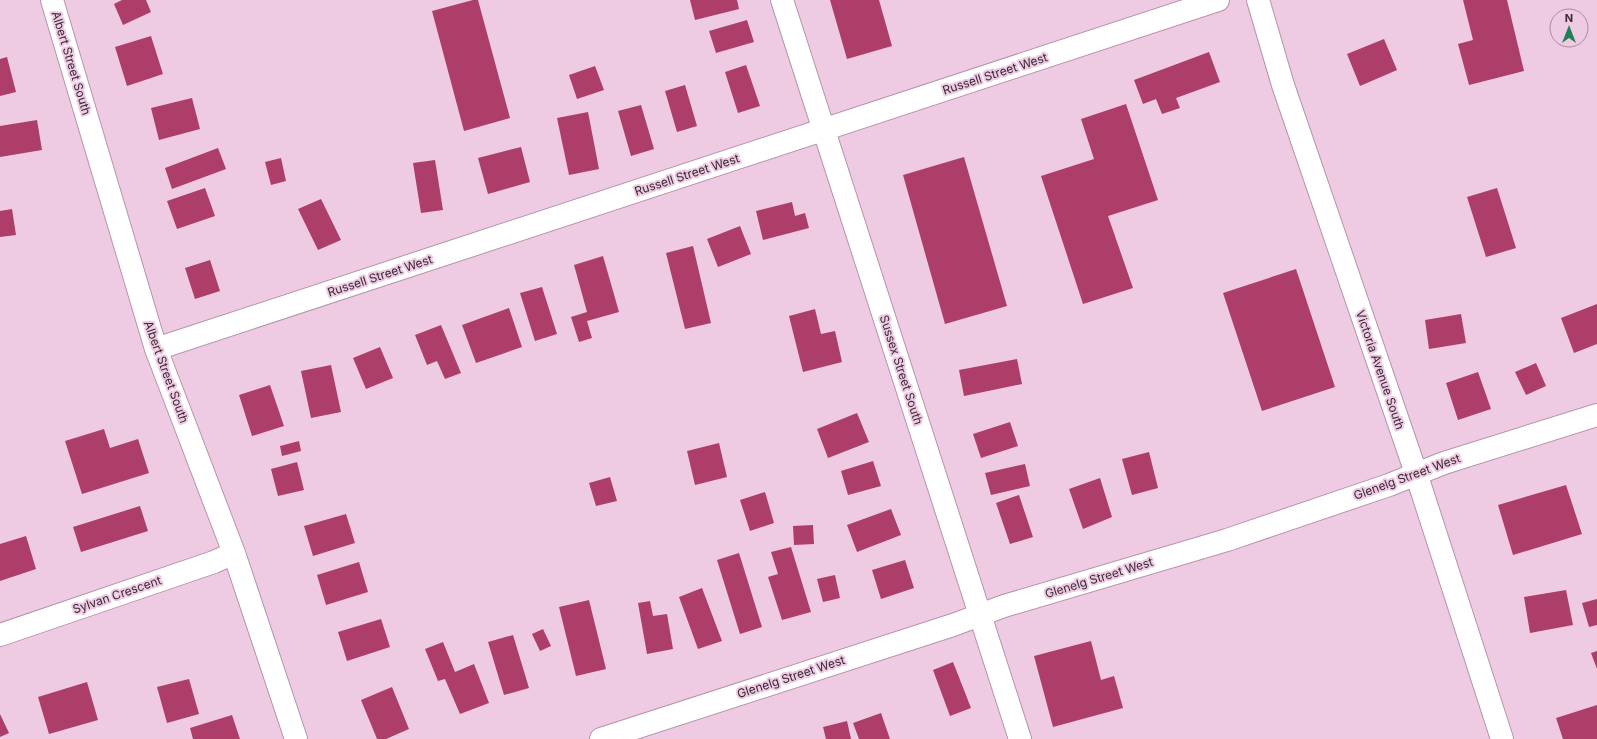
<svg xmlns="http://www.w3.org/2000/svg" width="1597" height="739" viewBox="0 0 1597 739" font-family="Inter,sans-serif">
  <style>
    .building { fill: #ad3d69 }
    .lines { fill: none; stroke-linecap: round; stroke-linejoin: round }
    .minor-casing { stroke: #b694aa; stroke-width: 24 }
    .minor { stroke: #fff; stroke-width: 22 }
    .labels { text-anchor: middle; stroke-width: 4; stroke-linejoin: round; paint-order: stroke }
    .street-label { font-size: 12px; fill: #382a33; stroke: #efcbe3 }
  </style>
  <rect width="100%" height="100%" fill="#efcbe3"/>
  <path class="building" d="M122 0H146L151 12 123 25 114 4Z
    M473 0H478L510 118 464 131 432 11Z
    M690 0H737L739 9 695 20Z
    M830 0H879L892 46 847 59Z
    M1463 0H1507L1524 71 1469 85 1458 44 1473 40Z
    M747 20 754 42 716 53 709 31Z
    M151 36 163 74 127 86 115 47Z
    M1384 39 1397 70 1360 86 1347 54Z
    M1209 52 1220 82 1176 98 1180 108 1162 114 1156 99 1143 104 1134 80Z
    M7 57 16 92 0 96V59Z
    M746 65 760 106 738 113 725 72Z
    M595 66 604 90 577 99 569 75Z
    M685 85 697 126 677 132 665 91Z
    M192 98 200 129 159 140 151 108Z
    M1126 104 1158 200 1108 216 1133 288 1083 304 1041 176 1094 159 1081 119Z
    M641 105 654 149 631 156 618 111Z
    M588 112 599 169 569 175 557 118Z
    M37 120 42 150 0 157V126Z
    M521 147 530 182 488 194 478 158Z
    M218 148 226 169 172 189 165 168Z
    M964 157 1007 306 945 324 903 175Z
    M281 158 286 181 271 185 265 162Z
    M435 160 443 210 421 213 413 163Z
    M205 188 215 216 177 229 167 201Z
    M1497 188 1516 248 1486 257 1467 197Z
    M321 199 341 240 318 250 298 209Z
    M792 202 795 216 805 213 809 228 763 240 756 211Z
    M12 209 16 235 0 237V211Z
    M740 226 751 254 718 267 707 239Z
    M693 246 711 323 685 329 666 253Z
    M603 256 619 312 587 321 592 338 579 342 571 317 587 312 574 265Z
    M210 260 220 291 195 299 185 268Z
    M1296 269 1335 387 1262 411 1223 293Z
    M542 287 557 334 535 341 520 293Z
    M1597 304V344L1574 353 1561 318Z
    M509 308 522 347 476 363 462 325Z
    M815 309 821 334 835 331 842 362 803 372 789 316Z
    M1461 314 1466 343 1429 349 1425 320Z
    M441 325 461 373 445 379 437 361 427 365 415 335Z
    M380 347 393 378 366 389 353 358Z
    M1017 359 1022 384 964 396 959 370Z
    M1536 363 1546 386 1526 395 1515 372Z
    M331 365 341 412 311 418 301 371Z
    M1478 372 1491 409 1458 420 1446 383Z
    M270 385 284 426 252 436 239 395Z
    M857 413 869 442 828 458 817 429Z
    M1010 422 1018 446 981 458 973 434Z
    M104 429 110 448 138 439 149 473 82 494 65 441Z
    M299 441 301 451 282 456 280 446Z
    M719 443 727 477 695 485 687 451Z
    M1149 452 1158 488 1132 495 1122 459Z
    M873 461 881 486 848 495 841 471Z
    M297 462 304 490 278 496 271 469Z
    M1025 464 1030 486 991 495 985 473Z
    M610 477 617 501 596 506 589 483Z
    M1100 478 1112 517 1083 529 1069 489Z
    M1566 485 1582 534 1513 555 1498 505Z
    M765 492 774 523 750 531 740 500Z
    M1019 495 1033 537 1010 544 996 503Z
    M140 506 148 531 81 552 73 527Z
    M891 509 901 535 857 552 847 525Z
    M346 514 355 543 313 556 304 526Z
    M813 525 814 544 794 545 793 526Z
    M26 536 36 569 0 581V544Z
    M791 547 811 612 782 620 768 577 778 574 771 552Z
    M739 553 762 627 740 634 717 560Z
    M905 560 914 588 881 599 872 570Z
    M359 562 368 592 326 605 317 575Z
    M835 575 840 598 823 602 817 579Z
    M702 588 722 641 698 649 679 597Z
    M1566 590 1573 625 1530 633 1524 597Z
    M1597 599V625L1589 627 1582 603Z
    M589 600 606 669 576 676 559 607Z
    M650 601 653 616 667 614 673 649 647 654 638 603Z
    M381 619 390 647 347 661 338 632Z
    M543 629 551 646 540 651 532 634Z
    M513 635 529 688 504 695 488 642Z
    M1091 641 1101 680 1114 676 1123 708 1053 727 1034 656Z
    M443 642 455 672 474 664 489 703 460 714 445 679 438 681 425 649Z
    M1597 651V669L1591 653Z
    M953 662 971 708 950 716 933 670Z
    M189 679 199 714 167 723 157 687Z
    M87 682 98 720 49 734 38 697Z
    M392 687 409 729 386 739H377L361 700Z
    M1597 705V739H1563L1556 718Z
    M881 713 890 739H859L853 723Z
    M0 714 9 733 0 737Z
    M232 715 240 739H193L190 728Z
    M847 721 851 739H826L823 727Z"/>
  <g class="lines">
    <g class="minor-casing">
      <path id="minor" d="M52 0 156 349 234 553 296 739
        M782 0 1020 739
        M1258 0 1283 85 1416 473 1502 739
        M156 349 1218 0
        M0 635 214 562 234 553
        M601 739 953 625 1004 606 1227 540 1389 485 1444 463 1597 415"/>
    </g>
    <use href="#minor" class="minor"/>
  </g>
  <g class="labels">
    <g class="street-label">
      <text transform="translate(71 63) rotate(73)" y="4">Albert Street South</text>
      <text transform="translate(995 74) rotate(-18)" y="4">Russell Street West</text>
      <text transform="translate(687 175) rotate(-18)" y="4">Russell Street West</text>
      <text transform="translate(380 276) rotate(-18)" y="4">Russell Street West</text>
      <text transform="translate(901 370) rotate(72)" y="4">Sussex Street South</text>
      <text transform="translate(1380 370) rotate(71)" y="4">Victoria Avenue South</text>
      <text transform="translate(166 372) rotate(70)" y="4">Albert Street South</text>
      <text transform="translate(1407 477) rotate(-20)" y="4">Glenelg Street West</text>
      <text transform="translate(1099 578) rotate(-17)" y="4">Glenelg Street West</text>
      <text transform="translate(117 595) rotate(-19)" y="4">Sylvan Crescent</text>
      <text transform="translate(791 677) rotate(-18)" y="4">Glenelg Street West</text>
    </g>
  </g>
  <g transform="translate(1569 28)"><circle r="19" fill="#efcbe3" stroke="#a68b9d"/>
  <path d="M0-3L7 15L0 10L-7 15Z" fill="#217e55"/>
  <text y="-6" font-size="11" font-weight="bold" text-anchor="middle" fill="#382a33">N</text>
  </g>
</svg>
